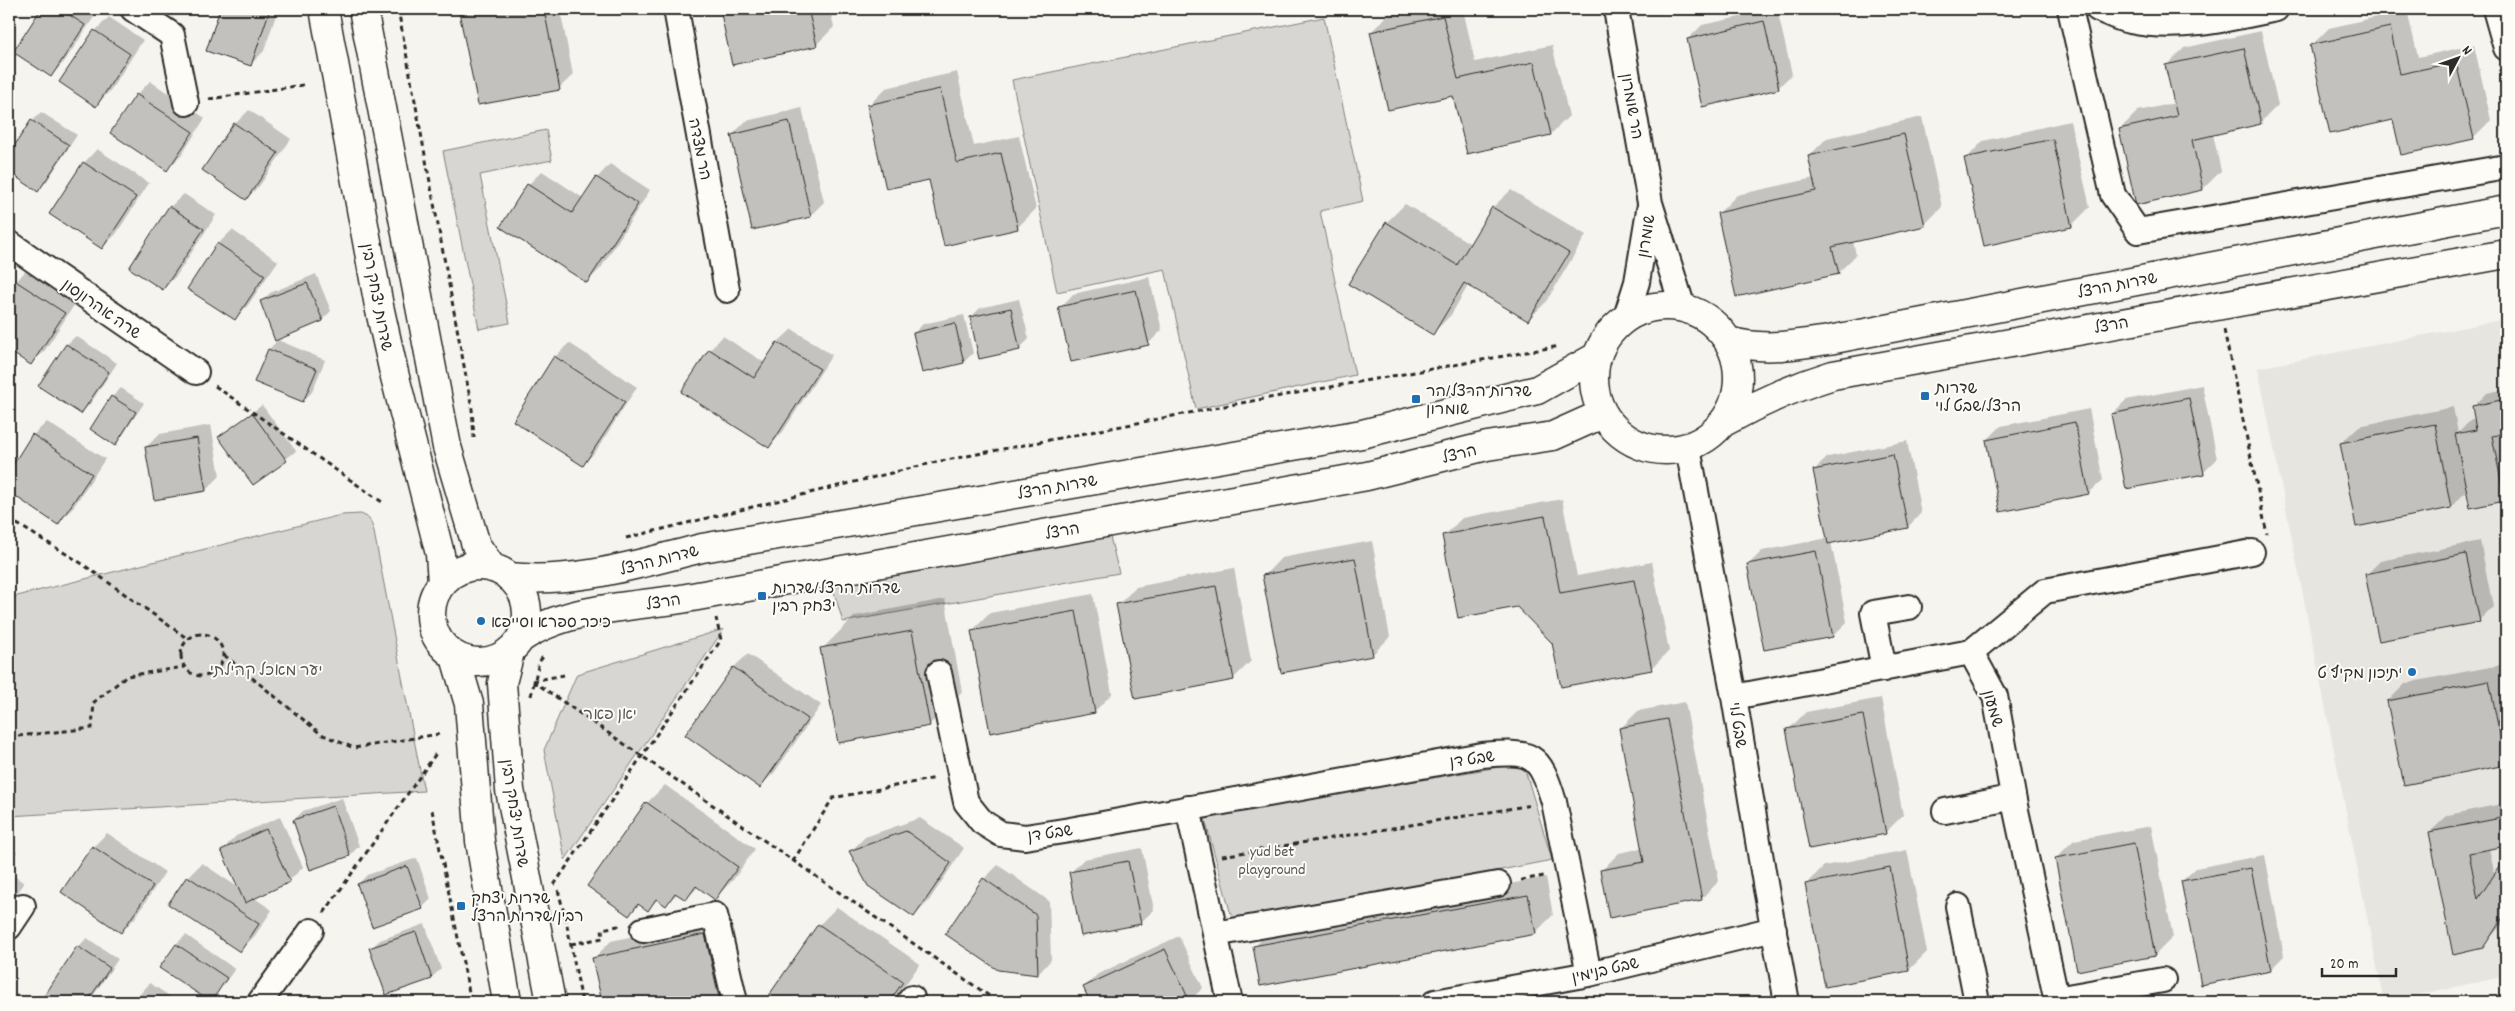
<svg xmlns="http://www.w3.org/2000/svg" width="2515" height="1011" viewBox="0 0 2515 1011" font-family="Dekko,'Playpen Sans Hebrew',sans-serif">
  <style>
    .built { fill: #e6e5e0 }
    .green { fill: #d7d6d2; stroke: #81807e }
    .shadow { fill: #0003 }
    .building { fill: #c2c1be; stroke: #2b2b2b }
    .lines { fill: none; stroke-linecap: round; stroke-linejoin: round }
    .minor-casing { stroke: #2b2b2b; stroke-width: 28 }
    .major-casing { stroke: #2b2b2b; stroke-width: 31 }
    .path { stroke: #2b2b2b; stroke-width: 3; stroke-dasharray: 5 4; stroke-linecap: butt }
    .minor { stroke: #fdfcf7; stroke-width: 24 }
    .major { stroke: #fdfcf7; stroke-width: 28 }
    .poi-dot { fill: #1f6fb2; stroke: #fdfcf7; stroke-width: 2 }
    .labels { text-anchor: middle; stroke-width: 4; stroke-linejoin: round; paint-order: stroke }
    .street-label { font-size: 16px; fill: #2b2b2b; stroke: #fdfcf7 }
    .poi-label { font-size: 16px; fill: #2b2b2b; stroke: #fdfcf7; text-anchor: start }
    .park-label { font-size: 16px; fill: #565655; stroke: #fdfcf7 }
  </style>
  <rect width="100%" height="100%" fill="#f5f4ef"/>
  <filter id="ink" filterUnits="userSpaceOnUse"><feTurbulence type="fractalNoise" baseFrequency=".02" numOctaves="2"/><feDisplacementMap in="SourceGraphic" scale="10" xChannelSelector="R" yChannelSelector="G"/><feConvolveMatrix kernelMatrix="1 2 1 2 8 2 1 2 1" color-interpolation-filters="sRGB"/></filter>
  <g filter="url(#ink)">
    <path class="built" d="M2506 319V976L2384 1002 2258 368Z"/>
    <path class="green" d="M1324 17 1363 201 1320 211 1355 375 1196 409 1165 269 1057 292 1012 80Z
      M546 130 552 160 480 175 510 323 479 329 443 151Z
      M361 514 369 518 373 527 424 791 9 816V598L341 515Z
      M1107 525 1119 573 843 622 830 579Z
      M724 629 565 860 544 750 577 674Z
      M1523 763 1552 860 1233 922 1204 816Z"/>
    <path class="shadow" d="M43 9H94L98 11 64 62 51 76 14 52Z
      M222 9H278L264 51 250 65 208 50Z
      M465 9H560L573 75 559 88 461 13Z
      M721 9H830L834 27 816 45 733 64Z
      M1414 9H1463L1475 62 1552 45 1569 116 1551 134 1454 94 1371 32 1389 14Z
      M1777 9 1792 74 1778 88 1688 39 1702 25Z
      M2407 10 2418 57 2474 45 2491 120 2473 138 2394 118 2311 46 2329 28Z
      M109 17 143 40 110 91 96 105 95 31Z
      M2261 31 2278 105 2260 123 2213 134 2221 171 2203 189 2137 203 2120 129 2138 111 2175 103 2166 66 2184 48Z
      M957 72 974 146 1019 136 1036 209 1018 227 945 244 930 178 868 106 886 88Z
      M150 81 205 118 181 156 167 169 137 95Z
      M9 96 18 102 9 116Z
      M802 108 824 202 810 216 732 135 746 121Z
      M249 110 291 139 260 185 246 199 235 124Z
      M41 112 77 135 47 181 38 190 9 171V156L32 121Z
      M1922 117 1942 207 1924 225 1853 241 1856 255 1838 273 1719 213 1737 195 1814 178 1809 156 1827 138Z
      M2070 121 2090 207 2072 225 1985 245 1966 159 1983 141Z
      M97 149 149 183 116 234 102 248 84 163Z
      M610 164 650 190 601 268 587 282 528 185 542 171 583 198 597 178Z
      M1511 190 1586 235 1546 302 1528 320 1469 284 1451 315 1433 333 1350 284 1387 222 1405 204 1471 244 1493 207Z
      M184 194 216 215 177 275 163 289 170 207Z
      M232 230 278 261 248 305 235 319 218 244Z
      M29 267 78 299 45 350 31 364 9 349V290Z
      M316 274 331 311 322 320 261 302 270 293Z
      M1149 277 1162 330 1148 344 1060 308 1073 294Z
      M1019 299 1029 339 1019 349 971 317 980 308Z
      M964 315 973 353 964 362 923 371 914 333 923 324Z
      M792 329 832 355 782 433 769 447 710 350 723 336 765 363 778 342Z
      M76 336 117 363 90 404 81 413 66 345Z
      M278 340 325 360 312 392 303 401 269 349Z
      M569 343 637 387 596 451 583 465 514 421 555 357Z
      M2202 385 2217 459 2203 473 2112 414 2126 400Z
      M121 388 144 403 123 435 114 444 112 397Z
      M2506 389V500L2471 506 2468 490 2451 507 2341 443 2359 426 2453 407 2458 433 2471 420 2476 419 2473 407 2487 393Z
      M262 405 296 451 254 484 220 437Z
      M2089 409 2103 480 2089 493 1987 440 2001 426Z
      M47 422 105 459 72 509 58 523 9 491V473L33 435Z
      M211 425 220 476 206 490 155 499 146 447 160 434Z
      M1907 441 1921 513 1908 527 1831 542 1847 622 1833 636 1765 649 1748 565 1762 551 1828 538 1814 470 1828 457Z
      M1562 499 1577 576 1652 562 1669 651 1651 669 1553 642 1444 536 1462 518Z
      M1372 541 1390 637 1372 655 1264 576 1281 558Z
      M2480 541 2493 607 2479 620 2367 574 2380 561Z
      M1234 568 1251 661 1233 679 1118 605 1136 587Z
      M1093 594 1112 694 1094 712 972 631 990 613Z
      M945 599 962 692 929 725 822 649 855 616Z
      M748 654 821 705 774 773 760 786 687 735 734 667Z
      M2506 664V764L2388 701 2406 683Z
      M1881 698 1903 815 1885 833 1788 730 1806 712Z
      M1685 702 1719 881 1701 899 1601 871 1619 853 1643 848 1620 729 1638 711Z
      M665 785 755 849 733 880 715 898 699 886 686 899 678 893 666 904 658 899 648 909 640 904 629 915 647 803Z
      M342 798 359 846 350 855 311 869 294 820 303 811Z
      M2506 803V845L2489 848 2495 876 2506 859V920L2482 947 2430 832 2448 815Z
      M280 817 303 867 289 881 253 897 272 910 254 937 240 950 170 904 188 877 202 863 239 888 222 850 236 836Z
      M920 818 964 848 928 902 914 916 851 851 865 837Z
      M2151 826 2173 937 2155 955 2056 858 2074 840Z
      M107 833 165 872 135 918 121 932 63 892 93 847Z
      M9 846 17 852 9 865Z
      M1142 848 1154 910 1140 923 1070 873 1084 859Z
      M1907 850 1927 952 1909 970 1806 884 1824 866Z
      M2265 855 2284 956 2270 970 2182 881 2196 868Z
      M417 858 431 899 422 908 358 884 367 875Z
      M998 865 1049 901 1051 960 1038 974 984 879Z
      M9 872 24 883 9 906Z
      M1546 877 1553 915 1535 933 1254 947 1272 929Z
      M837 907 920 964 893 1002H775L769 998 819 925Z
      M722 917 741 1002H603L593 959 611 941Z
      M425 924 441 969 431 978 370 949 380 940Z
      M186 935 235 969 211 1001 176 944Z
      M1179 936 1203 988 1189 1001 1091 1002 1084 987 1098 974Z
      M87 938 118 959 89 1002 43 1001 78 947Z
      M150 983 178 1002H133Z
      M17 993 30 1002H9Z
      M298 995 309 1002H291Z"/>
    <path class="building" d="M41 9H60L85 25 51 77 13 52Z
      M220 9H270L251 66 206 51Z
      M477 9H544L560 90 478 105 459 12Z
      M720 9H808L817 46 732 65Z
      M1443 16 1458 79 1534 62 1551 135 1467 154 1453 96 1388 110 1370 32Z
      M1764 21 1779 89 1702 107 1687 39Z
      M2390 27 2400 74 2456 62 2474 139 2401 155 2393 120 2330 134 2310 45Z
      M94 30 130 54 96 107 59 82Z
      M2244 48 2261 124 2192 140 2203 190 2136 205 2119 129 2177 116 2165 65Z
      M940 89 957 163 1001 153 1018 229 944 246 929 180 886 189 867 105Z
      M136 94 193 132 167 171 110 133Z
      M31 120 69 145 38 192 9 172V154Z
      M789 121 811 217 752 230 731 135Z
      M234 123 278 153 246 200 202 170Z
      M1904 134 1925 226 1832 247 1839 274 1736 297 1717 213 1816 191 1808 156Z
      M2053 139 2072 227 1984 246 1964 158Z
      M83 162 136 197 102 249 49 214Z
      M596 177 638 204 587 283 500 227 527 184 572 213Z
      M169 206 204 229 163 290 129 268Z
      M1492 207 1569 253 1528 321 1464 283 1433 335 1348 284 1386 222 1457 265Z
      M217 243 265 275 235 320 187 289Z
      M14 280 65 313 31 365 9 351V288Z
      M307 283 323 321 275 341 260 301Z
      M1136 290 1149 345 1071 362 1058 307Z
      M1011 308 1020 350 979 359 970 317Z
      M955 323 964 363 922 373 913 333Z
      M777 342 820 369 769 448 681 392 709 349 754 378Z
      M66 344 109 372 81 414 38 386Z
      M268 349 317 369 303 402 254 382Z
      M554 356 625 402 583 466 513 421Z
      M111 396 136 412 115 446 90 429Z
      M2189 398 2204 474 2126 489 2111 414Z
      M2506 399V433L2492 436 2505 501 2470 508 2455 434 2476 430 2472 406Z
      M252 413 287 461 253 485 218 437Z
      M2075 422 2089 494 2000 512 1986 440Z
      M2435 424 2451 508 2356 527 2340 443Z
      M32 434 92 474 58 525 9 492V471Z
      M197 438 206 491 154 500 145 447Z
      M1893 454 1908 528 1828 544 1813 470Z
      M1545 516 1560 593 1634 580 1652 670 1561 687 1552 643 1517 607 1458 618 1442 535Z
      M1816 551 1833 637 1764 650 1747 564Z
      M2466 554 2480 622 2379 641 2365 574Z
      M1355 558 1373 656 1281 673 1262 575Z
      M1216 586 1234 680 1135 699 1116 604Z
      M1076 611 1095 713 990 733 971 631Z
      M912 631 930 726 838 743 820 648Z
      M733 667 808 719 760 788 685 735Z
      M2489 681 2506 765 2404 785 2387 701Z
      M1863 715 1886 834 1809 849 1786 729Z
      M1667 719 1702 900 1609 918 1600 870 1644 862 1619 728Z
      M646 802 738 867 715 900 696 886 686 900 675 893 666 906 656 899 648 911 638 904 629 916 587 886Z
      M333 806 350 856 310 870 293 820Z
      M2506 817V846L2469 853 2478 899 2506 857V913L2483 948 2453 955 2429 832Z
      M266 829 290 882 245 903 221 850Z
      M906 831 951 863 914 917 868 886 849 851Z
      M2134 843 2155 956 2077 971 2055 858Z
      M92 846 153 886 121 933 61 892Z
      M1128 861 1141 924 1081 936 1069 872Z
      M407 866 423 909 372 927 357 884Z
      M1890 867 1909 971 1825 987 1805 884Z
      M2251 868 2271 971 2201 985 2181 881Z
      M187 876 259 924 240 952 168 904Z
      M983 878 1036 915 1038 975 998 970 945 934Z
      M1528 895 1536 934 1260 986 1253 946Z
      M818 924 903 982 889 1002H773L767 998Z
      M416 932 432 979 386 995 369 948Z
      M705 934 720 1002H602L592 958Z
      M176 944 227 978 211 1002 159 968Z
      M77 946 110 968 87 1002H43L41 1001Z
      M1165 949 1190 1002H1090L1083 987Z
      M135 996 144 1002H131Z"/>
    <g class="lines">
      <g class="minor-casing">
        <path id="minor" d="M133 9 172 35 186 103
          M676 9 727 290
          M1616 9 1650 203 1683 308
          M2070 9 2113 195 2138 231 2506 167
          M2098 9C2108 13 2119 19 2130 21 2179 31 2229 19 2276 9
          M2495 9 2506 48
          M9 243 196 372
          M1626 317 1637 282 1649 210
          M1688 448 1734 697 1766 889 1787 1002
          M1971 652 2045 591 2252 552
          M1884 669 1873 613 1909 607
          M939 673 966 802 982 822 1001 834 1025 837 1070 830 1482 755C1532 751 1539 752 1554 802L1589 974
          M1734 697 1971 652 1995 696 2014 801 2057 1002
          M1188 808 1230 1002
          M1945 811 2005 799 2014 801
          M1958 906 1977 1002
          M9 927 23 906
          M643 930 715 915 735 1002
          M1215 934 1498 884
          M2056 999 2163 980
          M260 1002 311 931
          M909 1002 912 998
          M1435 1002 1589 974 1774 929"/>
      </g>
      <g class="major-casing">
        <path id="major" d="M324 9 379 306 394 373 440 554 442 582
          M363 9 447 447 476 545 492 568
          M1594 378a72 72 0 1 1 144 0a72 72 0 1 1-144 0Z
          M1728 341C1764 351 1793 345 1829 340L2506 210
          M1724 422C1760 402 1794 387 1833 375L2506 254
          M431 614a48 48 0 1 1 96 0a48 48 0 1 1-96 0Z
          M509 577C576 584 638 564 702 548L1362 434 1537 390 1596 357
          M520 639C564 608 628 607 681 599L1367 476 1487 446 1553 436 1602 414
          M510 652 502 683 510 790 551 1002
          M455 657 469 704 480 841 507 1002"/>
      </g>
      <path class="path" d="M398 9 472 409 474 438
        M209 99 303 85
        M2224 330 2267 534
        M215 386 385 504
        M9 519 81 563 188 639
        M626 538 936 462 1230 405 1560 346
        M181 655a21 21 0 1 1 42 0a21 21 0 1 1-42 0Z
        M224 655 321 734 354 748 439 734
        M533 681 998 1002
        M533 681 564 675
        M531 696 539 662 543 657
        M9 737 92 728 94 702 127 676 184 667
        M432 810 471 1002
        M1222 856 1532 805
        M793 861 833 798 936 778
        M1521 880 1544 876
        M554 885 721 640 716 618
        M558 890 566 920 582 1002
        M324 913 437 752
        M571 944 603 938 602 929 618 926 619 928"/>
      <use href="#minor" class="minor"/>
      <use href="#major" class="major"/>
    </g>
  </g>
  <g class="poi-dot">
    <rect x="1920" y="391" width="10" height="10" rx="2.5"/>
    <rect x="1411" y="394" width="10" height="10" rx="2.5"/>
    <rect x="757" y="591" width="10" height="10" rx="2.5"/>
    <circle cx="481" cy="621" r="5"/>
    <circle cx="2412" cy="672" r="5"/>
    <rect x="456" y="901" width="10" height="10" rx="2.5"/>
  </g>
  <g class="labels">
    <g class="street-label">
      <text transform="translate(1633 106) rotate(80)" y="6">הר שומרון</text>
      <text transform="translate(701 149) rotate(79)" y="6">הר מצדה</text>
      <text transform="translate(1645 236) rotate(-81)" y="6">שומרון</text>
      <text transform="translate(2117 284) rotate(-11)" y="6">שדרות הרצל</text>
      <text transform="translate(378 297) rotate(79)" y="6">שדרות יצחק רבין</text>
      <text transform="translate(102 308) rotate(35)" y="6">שרה אהרונסון</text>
      <text transform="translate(2111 324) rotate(-10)" y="6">הרצל</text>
      <text transform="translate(1459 453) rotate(-14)" y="6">הרצל</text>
      <text transform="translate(1057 486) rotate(-10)" y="6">שדרות הרצל</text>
      <text transform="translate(1062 530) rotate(-10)" y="6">הרצל</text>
      <text transform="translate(659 559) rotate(-14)" y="6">שדרות הרצל</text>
      <text transform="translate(663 601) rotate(-9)" y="6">הרצל</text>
      <text transform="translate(1994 708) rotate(74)" y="6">שמעון</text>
      <text transform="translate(1739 725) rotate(81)" y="6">שבט לוי</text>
      <text transform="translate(1472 758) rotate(-8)" y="6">שבט דן</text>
      <text transform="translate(516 813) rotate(81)" y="6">שדרות יצחק רבין</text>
      <text transform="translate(1050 832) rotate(-8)" y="6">שבט דן</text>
      <text transform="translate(1605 969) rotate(-13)" y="6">שבט בנימין</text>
    </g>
    <g class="poi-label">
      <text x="1935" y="393">שדרות<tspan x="1935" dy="18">הרצל/שבט לוי</tspan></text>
      <text x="1426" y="396">שדרות הרצל/הר<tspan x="1426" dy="18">שומרון</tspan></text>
      <text x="772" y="593">שדרות הרצל/שדרות<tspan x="772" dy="18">יצחק רבין</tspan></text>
      <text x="491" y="627">כיכר ספרא וסייפא</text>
      <text x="2402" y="678" text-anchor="end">תיכון מקיף ט'</text>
      <text x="471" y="903">שדרות יצחק<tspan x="471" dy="18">רבין/שדרות הרצל</tspan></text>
    </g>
    <g class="park-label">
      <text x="266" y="675">יער מאכל קהילתי</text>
      <text x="610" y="719">יאן פאר</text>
      <text x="1272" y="856">yud bet<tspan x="1272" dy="18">playground</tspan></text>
    </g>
  </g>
  <rect width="2515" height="1011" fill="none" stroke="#fdfcf7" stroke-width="30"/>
  <rect x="15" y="15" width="2485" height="981" fill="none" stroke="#2b2b2b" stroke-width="2" filter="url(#ink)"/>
  <g transform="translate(2458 58) rotate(49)" stroke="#fdfcf7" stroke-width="4" paint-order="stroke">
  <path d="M0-4L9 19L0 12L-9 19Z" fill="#2b2b2b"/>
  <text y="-8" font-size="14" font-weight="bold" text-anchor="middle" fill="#2b2b2b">N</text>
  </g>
  <path d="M2322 968v8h74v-8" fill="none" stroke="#2b2b2b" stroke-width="2.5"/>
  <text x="2330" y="968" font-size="15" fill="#2b2b2b" stroke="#fdfcf7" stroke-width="4" paint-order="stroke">20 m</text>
</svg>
